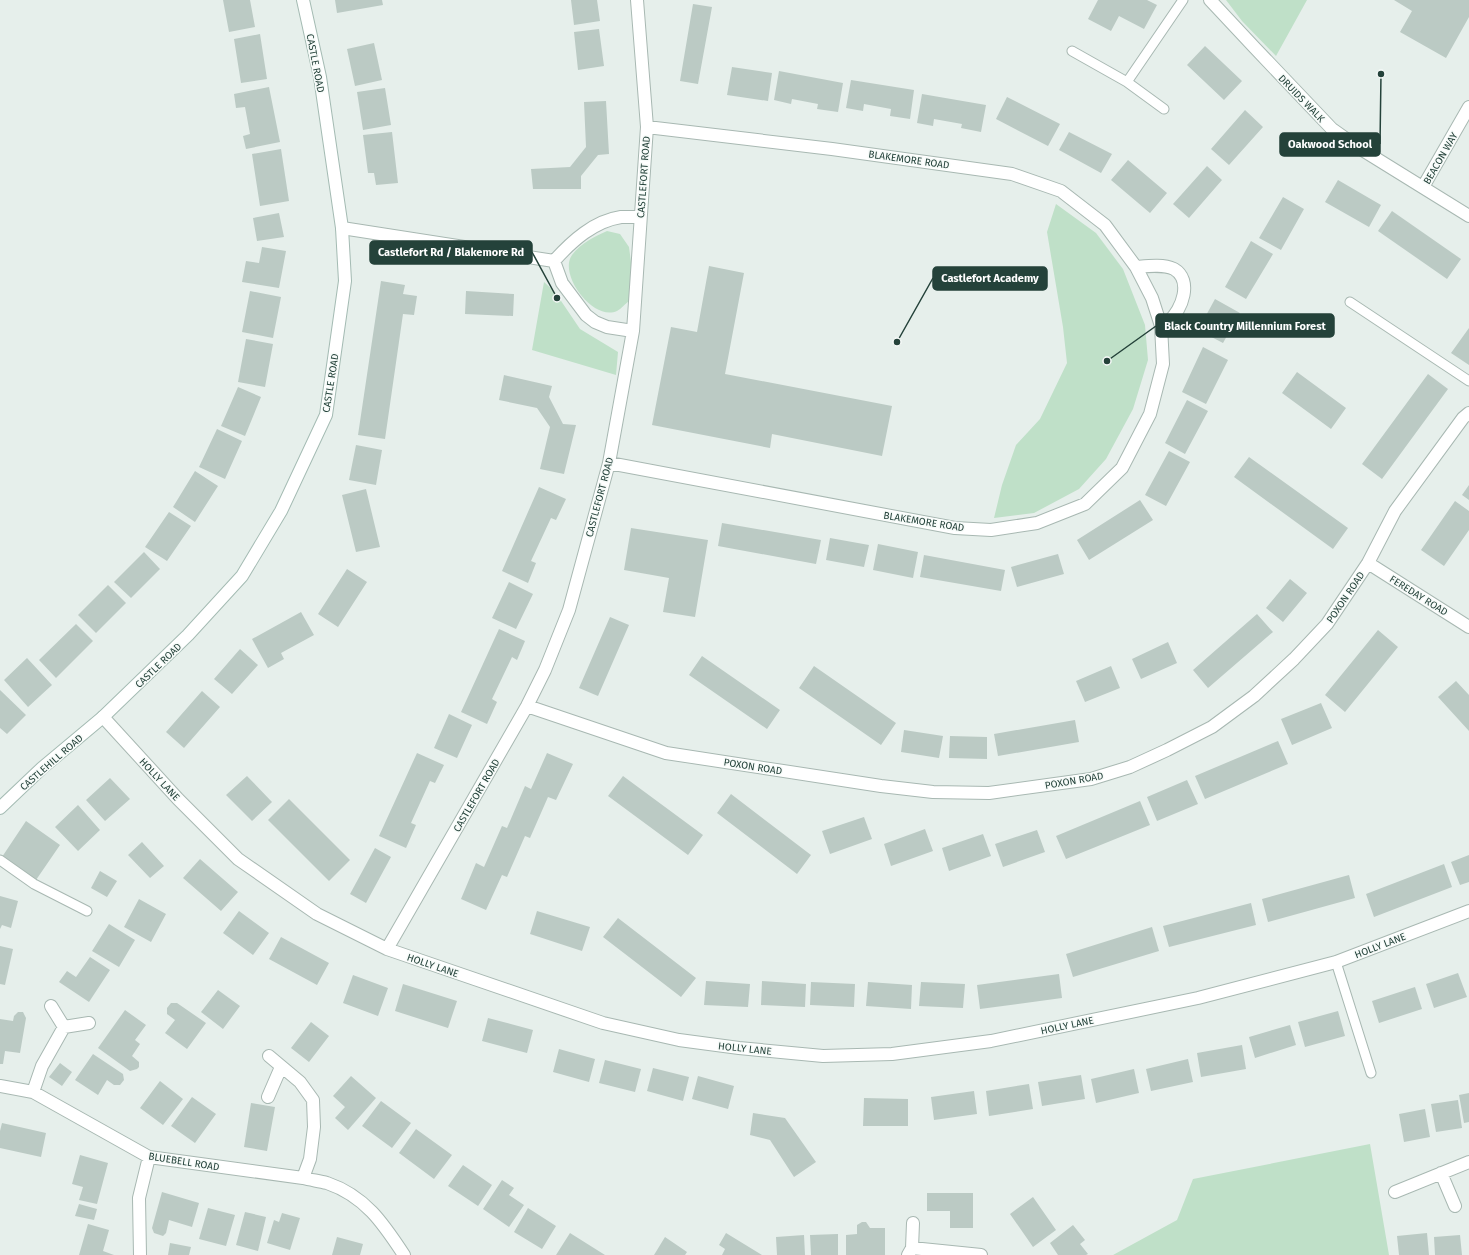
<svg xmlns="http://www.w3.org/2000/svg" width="1469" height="1255" viewBox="0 0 1469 1255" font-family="'Fira Sans',sans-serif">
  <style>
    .green { fill: #bfe0c8 }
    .building { fill: #bbcac4 }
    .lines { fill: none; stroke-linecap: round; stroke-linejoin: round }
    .lane-casing { stroke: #a8b8b2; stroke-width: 11 }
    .street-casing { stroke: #a8b8b2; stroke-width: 14 }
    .secondary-casing { stroke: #a4bbb3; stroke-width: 14 }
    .lane { stroke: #fff; stroke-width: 9 }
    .street { stroke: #fff; stroke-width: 12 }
    .secondary { stroke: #fff; stroke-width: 12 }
    .labels { text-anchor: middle; stroke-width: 3; stroke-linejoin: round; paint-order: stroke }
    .street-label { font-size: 10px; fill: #24423a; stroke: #f7fbf9 }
    .leader { fill: none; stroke: #24423a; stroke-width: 1.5 }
    .callout-dot { fill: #24423a; stroke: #f7fbf9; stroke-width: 1.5 }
    .callout { fill: #24423a; stroke: #24423a; stroke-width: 1.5 }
    .callout-label { font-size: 11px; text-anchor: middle; font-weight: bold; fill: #fff }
  </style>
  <rect width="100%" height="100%" fill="#e6efeb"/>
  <path class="green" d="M1226 0H1307L1276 56 1242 21Z
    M1056 204 1096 233 1123 269 1145 325 1148 360 1133 409 1106 459 1079 489 1034 513 994 518 1002 485 1016 445 1040 419 1067 363 1063 327 1047 232Z
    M607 231 620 234 629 247 633 277 629 301C626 303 621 309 617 311 593 322 558 274 572 255 581 243 594 237 607 231Z
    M544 282 555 292 580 329 618 352 616 375 532 350Z
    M1370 1144 1389 1255H1113L1177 1220 1193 1179Z"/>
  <path class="building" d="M223 0H250L255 27 229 32Z
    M335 0H382L383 5 337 13Z
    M571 0H597L600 21 574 25Z
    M1098 0H1147L1157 5 1144 29 1119 16 1111 31 1088 19Z
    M1394 0H1469V17L1446 58 1400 32 1412 11Z
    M693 4 712 7 698 84 680 81Z
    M599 29 604 66 578 70 574 32Z
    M260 34 267 79 241 83 234 39Z
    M374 43 382 80 355 86 347 49Z
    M1205 46 1242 81 1224 100 1187 65Z
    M732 67 772 73 768 101 727 95Z
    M779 71 843 83 838 112 817 109 818 104 792 99 791 104 774 100Z
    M851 80 914 90 910 119 890 116 891 109 864 104 863 111 846 108Z
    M269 87 280 142 246 149 243 136 250 134 245 107 236 108 234 94Z
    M385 88 391 125 363 130 357 92Z
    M922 94 986 105 981 132 961 128 962 124 934 119 933 126 917 123Z
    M1007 97 1060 124 1048 146 996 119Z
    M606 101 609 154 598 155 581 176V189H533L531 169 570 167 586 147 584 102Z
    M1245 110 1263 127 1229 165 1211 149Z
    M392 132 398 183 376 185 374 173H368L363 135Z
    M1069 132 1112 154 1101 173 1059 150Z
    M281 149 289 201 260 206 252 154Z
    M1128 160 1167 193 1150 213 1111 180Z
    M1207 166 1222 180 1189 218 1173 204Z
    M1338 180 1381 205 1369 227 1325 202Z
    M1283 197 1304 209 1281 250 1259 238Z
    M1392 211 1461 259 1447 279 1378 231Z
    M279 213 284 237 257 241 253 218Z
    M1251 241 1273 254 1246 299 1225 287Z
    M262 247 286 251 279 288 242 282 246 261 259 263Z
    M709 266 744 273 725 374 892 406 882 456 772 434 770 448 652 425 671 327 697 332Z
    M381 281 405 285 403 294 417 296 414 315 403 314 385 439 358 435Z
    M250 291 281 297 273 338 242 332Z
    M466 291 514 294 513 316 465 314Z
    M1215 299 1240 313 1223 343 1198 330Z
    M1469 328V365L1451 353Z
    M246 339 273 344 265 387 238 382Z
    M1203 347 1228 360 1206 404 1182 392Z
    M1297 372 1346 408 1331 429 1282 393Z
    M1428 374 1448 389 1382 479 1362 464Z
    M504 375 552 386 549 397 563 424 576 425 564 474 540 469 550 427 537 408 499 400Z
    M238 387 261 397 245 436 221 426Z
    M1187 400 1208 411 1185 454 1165 443Z
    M217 429 242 441 225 479 199 467Z
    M356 445 382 450 376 485 349 480Z
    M1169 451 1190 462 1166 506 1145 495Z
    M1249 457 1348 528 1333 549 1234 477Z
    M195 471 218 486 195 522 173 507Z
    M1469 485V500L1462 495Z
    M539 487 566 499 556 520 551 518 531 561 536 563 528 583 502 571Z
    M366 489 380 547 356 552 342 495Z
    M1140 500 1153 520 1089 560 1077 540Z
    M1455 501 1469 511V530L1444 566 1421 550Z
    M169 512 191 526 167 561 145 547Z
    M722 523 821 540 816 564 718 546Z
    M631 528 708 540 695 617 663 612 669 578 624 570Z
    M830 538 869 545 864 567 826 560Z
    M878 544 918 552 913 578 873 570Z
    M144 552 160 569 131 598 114 582Z
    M1058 554 1064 574 1017 587 1011 567Z
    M924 555 1005 570 1001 591 920 577Z
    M347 569 367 582 338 627 318 614Z
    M1290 579 1307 593 1283 622 1266 608Z
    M509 582 533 594 516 629 492 618Z
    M108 585 126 603 96 633 78 615Z
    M301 612 314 635 281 653 284 659 268 668 252 639Z
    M1257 614 1273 632 1208 688 1193 670Z
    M610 617 629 625 598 696 579 688Z
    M76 624 93 641 56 678 39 660Z
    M499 629 525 641 517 660 512 657 492 699 497 702 487 724 461 712Z
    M1378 630 1398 647 1345 712 1325 695Z
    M1168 642 1177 663 1141 679 1132 659Z
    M240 649 258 665 232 694 214 679Z
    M702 656 780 710 767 729 689 675Z
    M27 658 52 685 28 707 4 680Z
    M814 666 896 723 881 745 799 688Z
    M1111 666 1120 688 1085 702 1076 681Z
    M1456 681 1469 695V731L1438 697Z
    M0 690 26 715 7 734 0 728Z
    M202 691 220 707 184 748 166 732Z
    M1321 703 1332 728 1292 745 1281 719Z
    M449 714 472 725 457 758 434 748Z
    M1075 720 1079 742 998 756 994 734Z
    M904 730 943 736 939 758 901 752Z
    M950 736 987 737V759L949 758Z
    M1278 741 1288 764 1205 799 1195 776Z
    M417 753 444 765 435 783 430 781 411 823 416 825 406 848 379 836Z
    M547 753 573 764 556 800 548 797 530 838 525 836 507 877 502 875 486 910 461 899 476 863 484 867 502 826 507 828 525 786 531 789Z
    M247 776 272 802 252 821 226 795Z
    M623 776 703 835 688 855 608 796Z
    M110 778 130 799 105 821 86 800Z
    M1187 780 1198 804 1157 821 1147 797Z
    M731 794 811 855 797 874 717 813Z
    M289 799 350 860 329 881 268 820Z
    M1140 801 1150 825 1066 859 1056 836Z
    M78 805 100 830 78 851 55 827Z
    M864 817 872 839 830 854 822 831Z
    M26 821 60 845 36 880 2 857Z
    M925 829 933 851 891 866 884 844Z
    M1037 830 1045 852 1003 867 995 844Z
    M983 834 991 856 949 871 942 848Z
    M142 842 164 866 150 878 128 855Z
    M375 848 391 857 366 903 350 894Z
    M1469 855V882L1460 885 1451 862Z
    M200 859 238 892 221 911 183 878Z
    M1444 864 1452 887 1374 917 1366 894Z
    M100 871 117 881 107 897 91 888Z
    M1349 875 1355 898 1268 922 1262 899Z
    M0 896 18 901 11 928 2 925 0 929Z
    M139 899 166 914 151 942 124 927Z
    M1251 903 1256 925 1169 947 1163 926Z
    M239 911 269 933 253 955 223 933Z
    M537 911 590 927 582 951 530 934Z
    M618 918 696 978 681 997 603 937Z
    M109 924 135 940 119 967 92 951Z
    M1152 927 1159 951 1073 977 1066 954Z
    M281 937 329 963 317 985 269 959Z
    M0 946 13 949 5 985 0 984Z
    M90 957 110 970 89 1002 59 982 67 971 76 977Z
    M1458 973 1467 997 1434 1008 1426 984Z
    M1059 974 1062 998 980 1009 977 985Z
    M353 975 388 988 378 1016 343 1003Z
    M706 981 750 984 748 1007 704 1005Z
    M762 981 806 984 805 1007 761 1005Z
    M811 982 855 984 854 1007 810 1005Z
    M868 982 912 985 911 1009 866 1006Z
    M921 982 965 984 963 1008 919 1006Z
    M403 984 457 1001 448 1028 395 1011Z
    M1415 987 1422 1009 1379 1023 1372 1001Z
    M218 990 240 1006 223 1029 201 1012Z
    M171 1003H177L206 1023 187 1049 165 1033 175 1020 167 1014V1008Z
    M125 1010 146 1025 135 1040 140 1044 132 1056 139 1062V1067L137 1069 130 1071 98 1048Z
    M1338 1011 1345 1036 1305 1047 1298 1022Z
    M18 1012H23L26 1018 20 1053 5 1051 3 1064H0V1019L13 1021 14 1016Z
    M488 1018 533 1030 527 1053 482 1041Z
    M311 1022 329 1036 309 1062 291 1048Z
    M1290 1025 1296 1045 1255 1058 1249 1037Z
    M1242 1045 1246 1069 1201 1077 1197 1053Z
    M559 1049 595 1059 589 1082 553 1072Z
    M93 1054 123 1074 124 1080 120 1085H114L107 1080 98 1095 75 1080Z
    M1188 1059 1193 1082 1151 1091 1146 1069Z
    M605 1060 641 1069 635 1092 599 1083Z
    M60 1063 72 1072 62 1086 49 1077Z
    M653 1068 689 1077 683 1101 647 1091Z
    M1134 1069 1139 1093 1096 1103 1091 1079Z
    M1081 1075 1085 1099 1042 1106 1038 1082Z
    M351 1076 376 1098 348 1130 335 1118 345 1107 333 1096Z
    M698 1076 734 1086 728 1109 692 1099Z
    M160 1081 183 1099 163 1125 140 1108Z
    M1029 1084 1033 1109 989 1116 986 1091Z
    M974 1091 977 1114 934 1120 931 1097Z
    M1469 1093V1122L1464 1123 1459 1095Z
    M192 1097 216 1114 195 1143 171 1126Z
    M864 1098 908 1099V1126H863Z
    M1458 1100 1462 1128 1436 1132 1431 1104Z
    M381 1101 411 1123 392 1148 362 1126Z
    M251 1103 275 1107 267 1151 244 1147Z
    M1425 1109 1430 1137 1404 1142 1399 1114Z
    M753 1113 785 1118 816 1162 794 1177 770 1140 750 1135Z
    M2 1123 46 1133 41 1157 0 1148V1131Z
    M416 1129 452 1155 434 1179 399 1153Z
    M80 1155 108 1163 97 1204 79 1200 83 1187 72 1184Z
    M463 1165 492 1185 478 1206 448 1186Z
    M502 1180 514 1188 509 1195 524 1205 509 1227 483 1209Z
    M162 1192 199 1203 192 1227 169 1220 166 1233 163 1236 154 1233 152 1228Z
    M927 1193H973V1228H950V1211H927Z
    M1033 1197 1056 1230 1033 1247 1010 1214Z
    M79 1204 97 1209 94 1220 75 1216Z
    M208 1208 235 1215 226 1246 199 1239Z
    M528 1208 556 1226 542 1249 514 1232Z
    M245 1212 266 1217 258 1251 236 1245Z
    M282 1213 300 1218 290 1250 267 1243 274 1220 279 1222Z
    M862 1222H866L870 1228H885V1255H846V1235L857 1234V1225Z
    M88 1224 109 1230 103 1251 114 1255H79Z
    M1073 1225 1085 1240 1080 1244 1088 1254 1086 1255H1058L1050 1243Z
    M570 1233 605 1255H556Z
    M726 1233 762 1255H722L725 1249 719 1245Z
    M1427 1233 1429 1255H1399L1397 1236Z
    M838 1234V1255H811L810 1235Z
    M804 1235 805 1255H777L776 1237Z
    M1460 1235 1462 1255H1435L1434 1237Z
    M337 1237 363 1244 360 1255H332Z
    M665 1237 687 1252 685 1255H654Z
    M170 1243 191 1247 189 1255H168Z"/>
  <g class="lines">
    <g class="lane-casing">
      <path id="lane" d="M1072 51 1127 82 1183 0
        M1127 82 1164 109
        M1350 302 1469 381
        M0 860 34 884 87 911
        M1336 962 1371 1073"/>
    </g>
    <g class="street-casing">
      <path id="street" d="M1210 0 1254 47 1332 129 1356 146 1469 216
        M1423 187 1469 107
        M342 228 554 261
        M554 261 562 283 586 315 595 322 607 327 633 331
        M554 261C572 241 594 221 621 217 627 217 634 217 640 217
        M1136 267C1148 266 1163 264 1174 269 1193 280 1182 310 1169 321 1166 323 1163 324 1161 326
        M609 463 955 528 991 530 1037 523 1085 504 1122 468 1150 414 1163 364 1161 326 1152 298 1136 267 1105 225 1061 191 1012 174 832 149 647 127
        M1368 563 1469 627
        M527 706 666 753 881 786 933 792 989 793 1091 779 1130 767 1167 750 1212 727 1254 696 1294 659 1327 624 1368 563 1395 511 1463 418 1469 413
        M103 717 178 799 238 859 317 914 387 949 603 1023 679 1040 739 1048 823 1056 892 1054 991 1041 1198 998 1336 962 1469 911
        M387 949 527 706 545 670 569 610 609 463 633 331 647 127 637 0
        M51 1006 64 1027 89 1023
        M269 1056 300 1082 313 1100 314 1127 310 1159 303 1178
        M0 1086 33 1092 149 1157 303 1178C311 1180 319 1181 327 1183 365 1196 383 1223 404 1255
        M33 1092 42 1066 64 1027
        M268 1097 281 1067
        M1441 1173 1455 1206
        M1395 1192 1469 1162
        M912 1248 981 1255
        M140 1255 139 1198 149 1157
        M908 1255 912 1248 913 1223"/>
    </g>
    <g class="secondary-casing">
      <path id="secondary" d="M0 808 42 768 103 717 188 635 242 576 281 511 326 415 345 281 342 228 320 77 303 0"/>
    </g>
    <use href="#lane" class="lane"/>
    <use href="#street" class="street"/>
    <use href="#secondary" class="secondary"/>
  </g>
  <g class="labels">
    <g class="street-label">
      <text transform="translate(316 63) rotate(79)" y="4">CASTLE ROAD</text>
      <text transform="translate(1302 98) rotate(46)" y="4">DRUIDS WALK</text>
      <text transform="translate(1440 158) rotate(-60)" y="4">BEACON WAY</text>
      <text transform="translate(909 159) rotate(8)" y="4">BLAKEMORE ROAD</text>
      <text transform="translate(643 177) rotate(-86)" y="4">CASTLEFORT ROAD</text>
      <text transform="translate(330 383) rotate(-81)" y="4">CASTLE ROAD</text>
      <text transform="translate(599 497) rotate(-75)" y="4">CASTLEFORT ROAD</text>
      <text transform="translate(924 521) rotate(9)" y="4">BLAKEMORE ROAD</text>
      <text transform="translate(1419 595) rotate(32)" y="4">FEREDAY ROAD</text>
      <text transform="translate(1345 597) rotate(-56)" y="4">POXON ROAD</text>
      <text transform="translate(158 665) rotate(-44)" y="4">CASTLE ROAD</text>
      <text transform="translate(51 762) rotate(-41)" y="4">CASTLEHILL ROAD</text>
      <text transform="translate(753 766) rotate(9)" y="4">POXON ROAD</text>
      <text transform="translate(160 779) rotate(47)" y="4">HOLLY LANE</text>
      <text transform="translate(1074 780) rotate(-10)" y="4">POXON ROAD</text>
      <text transform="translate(476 795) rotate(-60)" y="4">CASTLEFORT ROAD</text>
      <text transform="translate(1380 945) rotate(-21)" y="4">HOLLY LANE</text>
      <text transform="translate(433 965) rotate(19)" y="4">HOLLY LANE</text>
      <text transform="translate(1067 1025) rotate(-12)" y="4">HOLLY LANE</text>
      <text transform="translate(745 1048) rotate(6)" y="4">HOLLY LANE</text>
      <text transform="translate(184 1161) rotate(9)" y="4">BLUEBELL ROAD</text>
    </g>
  </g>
  <path class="leader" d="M1381 74L1380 144M557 298L532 252M897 342L933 278M1107 361L1156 326"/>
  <g class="callout-dot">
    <circle cx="1381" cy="74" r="4"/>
    <circle cx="557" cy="298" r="4"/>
    <circle cx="897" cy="342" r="4"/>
    <circle cx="1107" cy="361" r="4"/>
  </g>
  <g class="callout">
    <rect x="1280" y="133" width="100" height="23" rx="4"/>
    <rect x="370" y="241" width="162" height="23" rx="4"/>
    <rect x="933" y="267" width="114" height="23" rx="4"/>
    <rect x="1156" y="314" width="178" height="23" rx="4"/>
  </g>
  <g class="callout-label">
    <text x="1330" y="148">Oakwood School</text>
    <text x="451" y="256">Castlefort Rd / Blakemore Rd</text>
    <text x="990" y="282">Castlefort Academy</text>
    <text x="1245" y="330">Black Country Millennium Forest</text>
  </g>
</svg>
